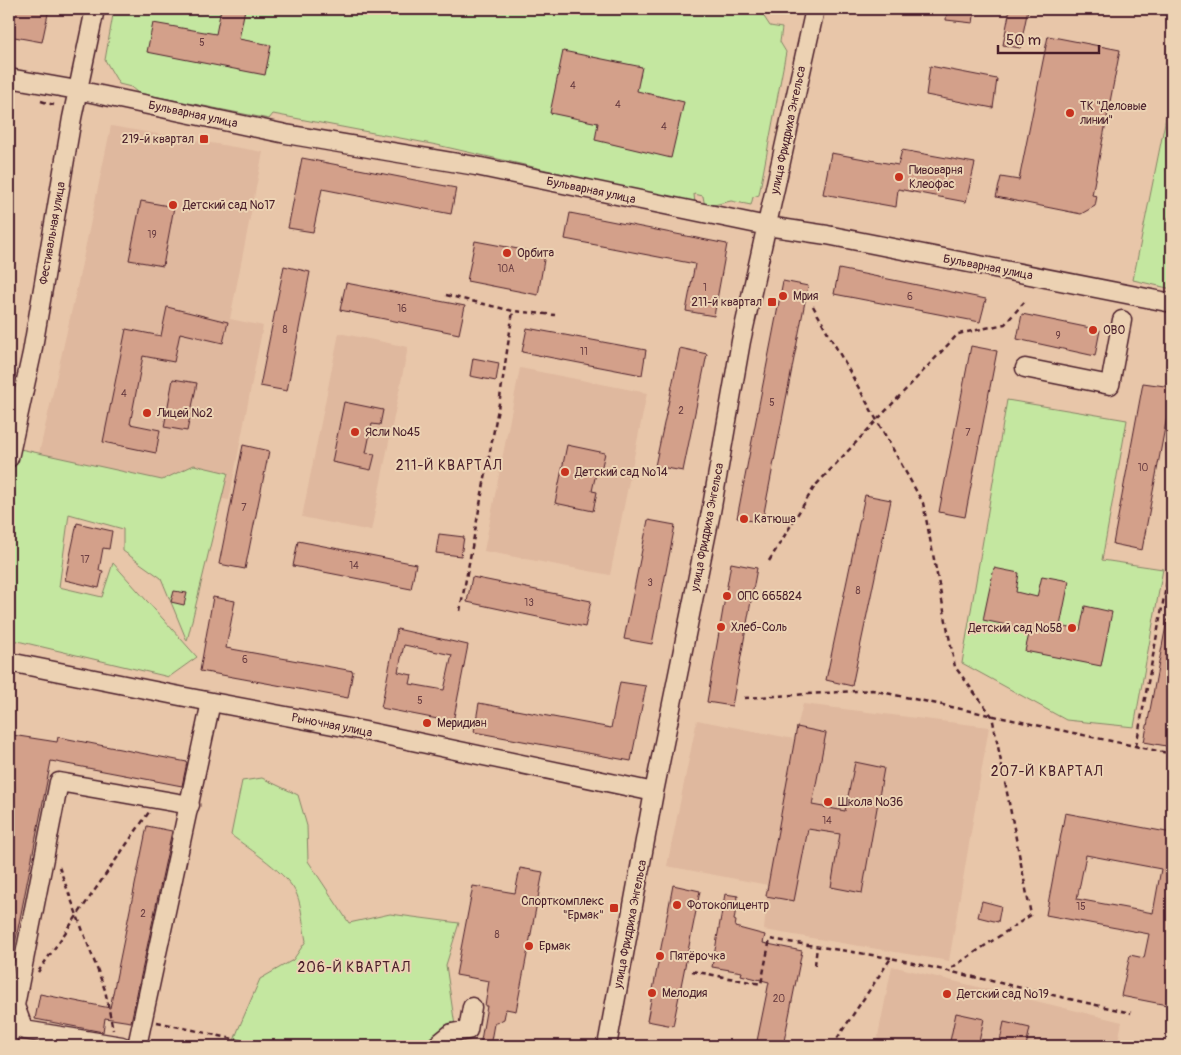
<svg xmlns="http://www.w3.org/2000/svg" width="1181" height="1055" viewBox="0 0 1181 1055" font-family="Pangolin,sans-serif">
  <style>
    .built { fill: #dfb89e }
    .green { fill: #c4e7a0; stroke: #878366 }
    .building { fill: #d3a08a; stroke: #4a1f2b; fill-rule: evenodd }
    .lines { fill: none; stroke-linecap: round; stroke-linejoin: round }
    .minor-casing { stroke: #4a1f2b; stroke-width: 21 }
    .path { stroke: #4a1f2b; stroke-width: 2.5; stroke-dasharray: 5 4; stroke-linecap: butt }
    .minor { stroke: #ecd2b3; stroke-width: 18 }
    .poi-dot { fill: #c8321e; stroke: #ecd2b3; stroke-width: 2 }
    .labels { text-anchor: middle; stroke-width: 4; stroke-linejoin: round; paint-order: stroke }
    .number-label { font-size: 10px; fill: #6c3f43 }
    .poi-label { font-size: 12px; fill: #4a1f2b; stroke: #ecd2b3; text-anchor: start }
    .street-label { font-size: 12px; fill: #4a1f2b; stroke: #ecd2b3 }
    .neighbourhood-label { font-size: 14px; letter-spacing: 1px; fill: #4a1f2b; stroke: #ecd2b3 }
  </style>
  <rect width="100%" height="100%" fill="#e8c6a9"/>
  <filter id="ink" filterUnits="userSpaceOnUse"><feTurbulence type="fractalNoise" baseFrequency=".02" numOctaves="2"/><feDisplacementMap in="SourceGraphic" scale="10" xChannelSelector="R" yChannelSelector="G"/><feConvolveMatrix kernelMatrix="1 2 1 2 8 2 1 2 1" color-interpolation-filters="sRGB"/></filter>
  <g filter="url(#ink)">
    <path class="built" d="M111 126 263 152 230 319 263 326 229 500 183 493H30L77 287Z
      M339 333 408 347 371 531 302 517Z
      M520 368 647 393 610 575 484 551Z
      M803 704 989 727 949 961 764 930 768 885 667 866 697 720 794 739Z
      M892 966 1122 1022 1117 1046H876Z"/>
    <path class="green" d="M114 9H679L689 11 691 9H759L770 26 782 28 780 42 786 52 759 195 753 197 751 205 731 201 705 207 703 196 694 194 695 204 437 145 273 114 269 119 138 93 131 87 119 84 105 60Z
      M1172 88V212L1167 219 1172 227V289L1133 280Z
      M1007 400 1127 420 1102 560 1163 569 1134 727 1066 720 962 663Z
      M11 447 162 480 194 465 228 473 187 641 161 578 123 551V529L69 514 59 587 102 597 113 563 197 657 169 677 9 639V460Z
      M262 778 298 795 307 826 308 861 349 923 390 914 459 923 446 965 455 1026 420 1046H232L238 1030 260 979 293 960 306 941C303 927 302 907 297 895 289 874 249 849 231 835L242 781Z"/>
    <path class="building" d="M9 9H49L42 42 9 36Z
      M221 9H245L239 39 271 45 265 75 147 52 153 23 216 34Z
      M947 9H975L973 23 946 20Z
      M1010 9H1028L1020 48 1003 45Z
      M1048 36 1120 50 1092 195 1097 196 1095 206 1081 214 996 197 1001 177 1019 180Z
      M563 51 642 67 637 91 684 102 671 158 595 140 598 123 550 113Z
      M930 66 997 79 993 108 926 95Z
      M902 150 975 163 966 202 898 189 896 207 823 194 831 153 898 165Z
      M302 158 456 188 451 214 322 189 313 232 288 228Z
      M141 201 174 207 163 266 129 260Z
      M570 213 727 244 714 316 686 311 695 264 565 239Z
      M475 241 545 254 538 295 467 281Z
      M284 266 310 272 287 391 260 386Z
      M839 269 986 299 980 322 834 294Z
      M783 281 808 286 762 523 737 518Z
      M346 283 465 306 459 334 340 310Z
      M167 307 228 322 223 343 180 333 174 362 143 356 130 424 160 430 156 453 103 442 126 329 161 336Z
      M1022 314 1100 330 1095 356 1017 339Z
      M527 328 646 350 642 375 522 352Z
      M971 346 997 351 965 517 939 512Z
      M680 348 707 354 683 471 655 466Z
      M473 358 499 363 496 381 470 376Z
      M173 379 197 383 187 431 164 427Z
      M1143 383 1172 387V390L1142 550 1113 544Z
      M344 402 383 410 380 425 372 424 366 453 375 454 371 470 332 462Z
      M243 445 269 451 245 569 219 564Z
      M567 445 605 453 601 470 597 469 592 491 597 492 593 511 555 503Z
      M865 495 891 500 852 686 826 680Z
      M648 520 675 525 652 644 624 639Z
      M77 523 112 531 109 549 103 548 99 570 103 571 99 588 65 580Z
      M439 534 464 537 461 556 436 553Z
      M298 541 416 564 411 589 293 566Z
      M731 563 757 568 732 706 707 702Z
      M994 568 1019 573 1016 592 1037 597 1042 576 1069 581 1060 626 1080 630 1085 606 1112 612 1101 666 1025 651 1030 630 983 620Z
      M472 577 591 601 585 627 467 602Z
      M174 591 187 593 184 605 171 602Z
      M213 597 235 601 226 648 353 671 348 698 200 671Z
      M1167 620 1172 621V747L1144 742Z
      M397 629 468 645 453 722 381 708ZM404 645 452 655 444 690 410 684 412 675 398 672Z
      M620 682 646 686 631 761 474 732 479 703 611 728Z
      M797 727 826 733 812 805 845 811 855 762 884 768 862 893 831 887 840 834 808 829 794 901 766 896Z
      M12 735 57 742 58 737 187 762 182 786 51 761 14 949 9 948V836L12 818H9V751Z
      M1065 813 1172 833V949L1169 965 1172 966V1006L1121 996 1130 955 1144 958 1149 934 1046 915ZM1086 855 1161 869 1153 913 1077 899Z
      M147 826 172 831 131 1022 105 1018 103 1032 35 1019 40 994 110 1008Z
      M520 868 543 872 516 1011 506 1009 504 1019 494 1024 490 1046H480L487 1006H485L489 981 456 975 473 886 515 893Z
      M673 885 700 891 673 1026 647 1021Z
      M725 894 738 896 734 920 736 921 735 927 765 935 763 943 802 951 783 1046H756L769 982 741 975 742 972 712 967Z
      M982 901 1001 906 998 922 978 917Z
      M956 1013 984 1019 978 1046H949Z
      M1004 1022 1030 1028 1026 1046H999Z"/>
    <g class="lines">
      <g class="minor-casing">
        <path id="minor" d="M9 78 77 90 286 134 476 166 767 226 827 235 1172 303
          M1025 368 1110 385 1122 320
          M9 458 32 353 72 118 95 9
          M9 662 180 696 365 731 654 792
          M15 1006 24 1030 122 1046
          M9 1036 59 782 190 805
          M137 1046 211 702
          M436 1046 452 1033 468 1030 472 1007
          M607 1046 654 792 711 512 741 341 815 9"/>
      </g>
      <path class="path" d="M41 101 54 105
        M446 295 513 311 555 315
        M813 306 923 503 955 667 992 716 1031 915 947 971
        M769 561 815 486 958 334 1005 324 1027 299
        M460 611 500 398 513 311
        M744 698 872 690 1172 754
        M1136 746 1172 555
        M59 867 105 990 113 1030
        M815 965 817 946
        M692 971 761 984 770 939 891 958
        M38 972 149 812
        M157 1022 247 1042 250 1046
        M677 1044 678 1046
        M832 1046 891 958 1131 1013"/>
      <use href="#minor" class="minor"/>
    </g>
  </g>
  <g class="poi-dot">
    <circle cx="1070" cy="113" r="5"/>
    <rect x="199" y="134" width="10" height="10" rx="2.5"/>
    <circle cx="899" cy="177" r="5"/>
    <circle cx="173" cy="205" r="5"/>
    <circle cx="507" cy="253" r="5"/>
    <circle cx="783" cy="296" r="5"/>
    <rect x="767" y="297" width="10" height="10" rx="2.5"/>
    <circle cx="1093" cy="330" r="5"/>
    <circle cx="147" cy="413" r="5"/>
    <circle cx="355" cy="432" r="5"/>
    <circle cx="565" cy="472" r="5"/>
    <circle cx="744" cy="519" r="5"/>
    <circle cx="727" cy="596" r="5"/>
    <circle cx="721" cy="627" r="5"/>
    <circle cx="1072" cy="628" r="5"/>
    <circle cx="427" cy="723" r="5"/>
    <circle cx="828" cy="802" r="5"/>
    <circle cx="677" cy="905" r="5"/>
    <rect x="609" y="903" width="10" height="10" rx="2.5"/>
    <circle cx="529" cy="946" r="5"/>
    <circle cx="660" cy="956" r="5"/>
    <circle cx="652" cy="993" r="5"/>
    <circle cx="947" cy="994" r="5"/>
  </g>
  <g class="labels">
    <g class="number-label">
      <text x="202" y="46">5</text>
      <text x="573" y="89">4</text>
      <text x="618" y="108">4</text>
      <text x="664" y="130">4</text>
      <text x="152" y="238">19</text>
      <text x="506" y="272">10А</text>
      <text x="705" y="291">1</text>
      <text x="910" y="300">6</text>
      <text x="402" y="312">16</text>
      <text x="285" y="333">8</text>
      <text x="1058" y="339">9</text>
      <text x="584" y="355">11</text>
      <text x="124" y="397">4</text>
      <text x="772" y="406">5</text>
      <text x="681" y="414">2</text>
      <text x="968" y="436">7</text>
      <text x="1143" y="471">10</text>
      <text x="244" y="511">7</text>
      <text x="85" y="563">17</text>
      <text x="354" y="569">14</text>
      <text x="650" y="586">3</text>
      <text x="858" y="594">8</text>
      <text x="529" y="606">13</text>
      <text x="245" y="663">6</text>
      <text x="420" y="704">5</text>
      <text x="827" y="824">14</text>
      <text x="1081" y="910">15</text>
      <text x="143" y="917">2</text>
      <text x="497" y="938">8</text>
      <text x="779" y="1002">20</text>
    </g>
    <g class="poi-label">
      <text x="1080" y="110">ТК "Деловые<tspan x="1080" dy="14">линии"</tspan></text>
      <text x="194" y="143" text-anchor="end">219-й квартал</text>
      <text x="909" y="174">Пивоварня<tspan x="909" dy="14">Клеофас</tspan></text>
      <text x="183" y="209">Детский сад №17</text>
      <text x="517" y="257">Орбита</text>
      <text x="793" y="300">Мрия</text>
      <text x="762" y="306" text-anchor="end">211-й квартал</text>
      <text x="1103" y="334">ОВО</text>
      <text x="157" y="417">Лицей №2</text>
      <text x="365" y="436">Ясли №45</text>
      <text x="575" y="476">Детский сад №14</text>
      <text x="754" y="523">Катюша</text>
      <text x="737" y="600">ОПС 665824</text>
      <text x="731" y="631">Хлеб-Соль</text>
      <text x="1062" y="632" text-anchor="end">Детский сад №58</text>
      <text x="437" y="727">Меридиан</text>
      <text x="838" y="806">Школа №36</text>
      <text x="604" y="905" text-anchor="end">Спорткомплекс<tspan x="604" dy="14">"Ермак"</tspan></text>
      <text x="687" y="909">Фотокопицентр</text>
      <text x="539" y="950">Ермак</text>
      <text x="670" y="960">Пятёрочка</text>
      <text x="662" y="997">Мелодия</text>
      <text x="957" y="998">Детский сад №19</text>
    </g>
    <g class="street-label">
      <text transform="translate(193 114) rotate(12)" y="4">Бульварная улица</text>
      <text transform="translate(788 130) rotate(-78)" y="4">улица Фридриха Энгельса</text>
      <text transform="translate(591 190) rotate(12)" y="4">Бульварная улица</text>
      <text transform="translate(52 233) rotate(-80)" y="4">Фестивальная улица</text>
      <text transform="translate(988 267) rotate(11)" y="4">Бульварная улица</text>
      <text transform="translate(707 527) rotate(-79)" y="4">улица Фридриха Энгельса</text>
      <text transform="translate(332 725) rotate(11)" y="4">Рыночная улица</text>
      <text transform="translate(630 924) rotate(-79)" y="4">улица Фридриха Энгельса</text>
    </g>
    <g class="neighbourhood-label">
      <text x="449" y="470">211-Й КВАРТАЛ</text>
      <text x="1047" y="776">207-Й КВАРТАЛ</text>
      <text x="354" y="972">206-Й КВАРТАЛ</text>
    </g>
  </g>
  <rect width="1181" height="1055" fill="none" stroke="#ecd2b3" stroke-width="30"/>
  <rect x="15" y="15" width="1151" height="1025" fill="none" stroke="#4a1f2b" stroke-width="2" filter="url(#ink)"/>
  <path d="M998 45v8h101v-8" fill="none" stroke="#4a1f2b" stroke-width="2.5"/>
  <text x="1006" y="45" font-size="15" fill="#4a1f2b" stroke="#ecd2b3" stroke-width="4" paint-order="stroke">50 m</text>
</svg>
